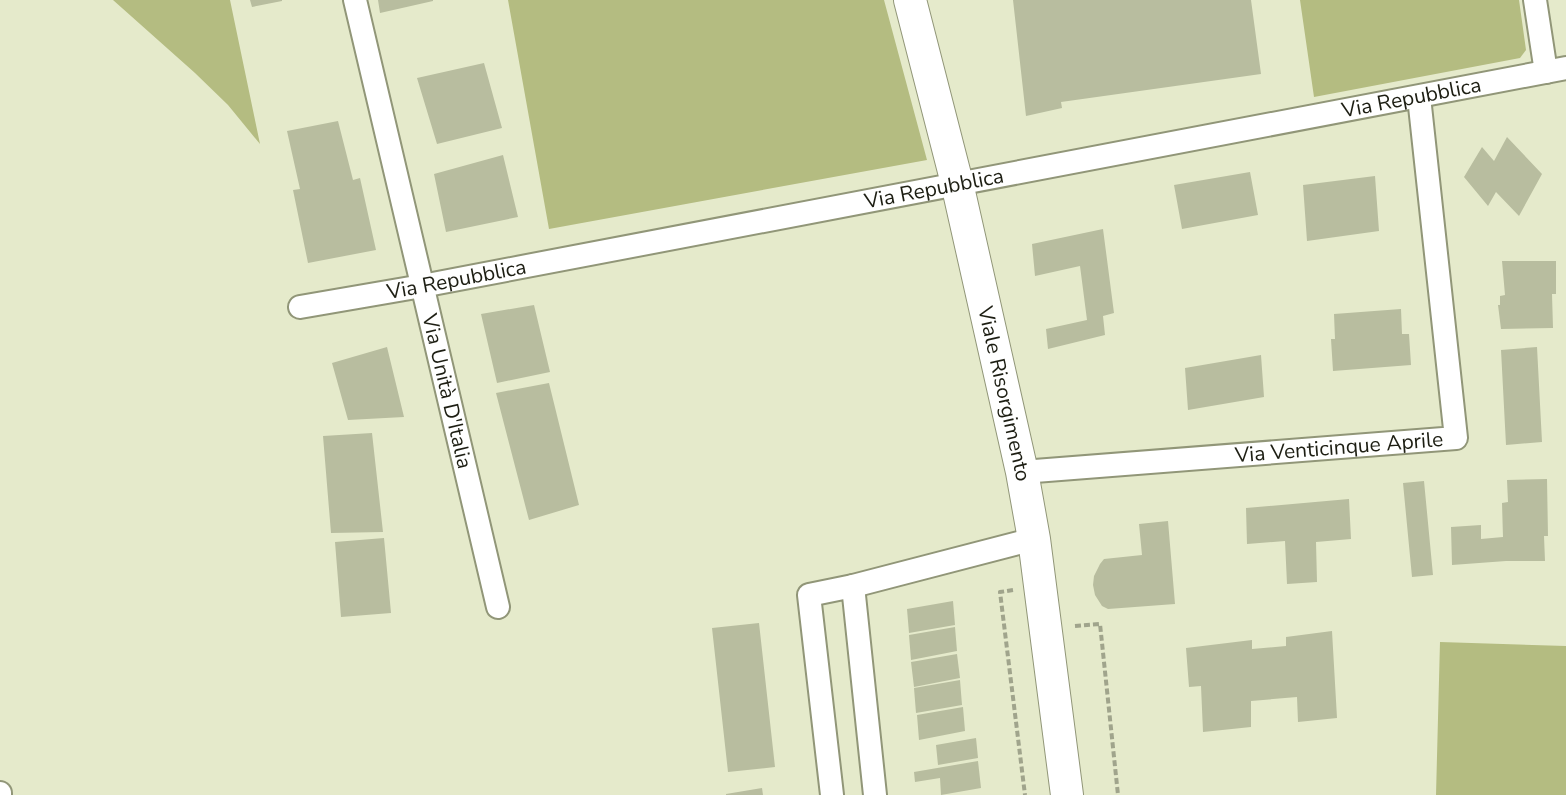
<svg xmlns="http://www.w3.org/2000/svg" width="1566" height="795" viewBox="0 0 1566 795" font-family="'Nunito Sans',sans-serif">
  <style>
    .green { fill: #b4bc81 }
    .building { fill: #b8bd9f }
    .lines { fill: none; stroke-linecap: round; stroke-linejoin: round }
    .street-casing { stroke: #919678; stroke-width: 26 }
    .secondary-casing { stroke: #919678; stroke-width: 34 }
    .path { stroke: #a0a48c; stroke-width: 4; stroke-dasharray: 6 3; stroke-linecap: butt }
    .street { stroke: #fff; stroke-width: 22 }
    .secondary { stroke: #fff; stroke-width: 32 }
    .labels { text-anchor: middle; stroke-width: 4.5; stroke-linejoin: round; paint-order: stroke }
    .street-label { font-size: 21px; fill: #1d1e13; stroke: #fff }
  </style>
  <rect width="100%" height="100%" fill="#e5eacb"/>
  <path class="green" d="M113 0H230L260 144 228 105 195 73Z
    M508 0H884L927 160 549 229Z
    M1300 0H1519L1526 50 1520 58 1314 97Z
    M1440 642 1566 646V795H1436Z"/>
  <path class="building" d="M250 0H282V1L252 7Z
    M378 0H433V1L380 13Z
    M1013 0H1251L1261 74 1061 102 1062 108 1026 116Z
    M484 63 502 128 437 144 417 78Z
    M338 121 353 180 360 178 376 250 308 263 293 190 300 189 287 131Z
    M1507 137 1542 174 1519 216 1496 192 1488 206 1464 177 1482 147 1494 161Z
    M503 155 518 217 446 232 434 174Z
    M1250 172 1258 215 1182 229 1174 185Z
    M1375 176 1379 231 1307 241 1303 185Z
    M1103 229 1114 313 1103 316 1105 335 1048 349 1046 329 1087 320 1080 266 1035 276 1032 244Z
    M1502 261H1556V294H1552L1553 328 1501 329 1498 305H1500V296L1505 295Z
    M534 305 550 372 497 383 481 314Z
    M1401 309 1402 334H1409L1411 365 1333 371 1331 339H1335L1334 314Z
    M387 347 404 417 348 420 332 363Z
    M1537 347 1542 442 1506 445 1501 350Z
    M1261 355 1264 397 1188 410 1185 368Z
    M549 383 579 505 529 520 496 393Z
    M372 433 383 532 331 533 323 436Z
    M1547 479 1548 536H1544L1545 561H1506L1452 565 1451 527 1481 525V539L1503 537 1502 503 1508 502 1507 480Z
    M1424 481 1433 575 1412 577 1403 483Z
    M1349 499 1351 539 1316 542 1317 582 1287 584 1285 541 1247 544 1246 508Z
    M1168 521 1175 604 1108 609 1102 606 1095 595 1093 585 1094 576 1100 564 1104 559 1142 555 1139 524Z
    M384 538 391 613 341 617 335 542Z
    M953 601 955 625 909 633 907 609Z
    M759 623 775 767 728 772 712 628Z
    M955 627 957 651 911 660 909 635Z
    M1332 631 1337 718 1298 722 1297 697 1251 701V727L1203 732 1201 686 1189 687 1186 648 1252 640V649L1286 646V637Z
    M957 654 960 678 914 687 911 662Z
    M960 680 962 705 916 713 914 688Z
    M963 707 965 731 919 740 917 715Z
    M976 738 978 758 938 765 936 745Z
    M978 761 981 788 941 795 940 778 915 782 914 772Z
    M762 788 763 795H726V794Z"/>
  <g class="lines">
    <g class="street-casing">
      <g id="street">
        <path id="s1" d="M355 0 498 607"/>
        <path d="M1535 0 1546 72"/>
        <path id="s2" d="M300 307 422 286 1566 68"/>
        <path id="s3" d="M1022 472 1456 438 1419 97"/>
        <path d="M853 586 1034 539"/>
        <path d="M0 793V795"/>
        <path d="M832 795 809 595 853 586 875 795"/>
      </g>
    </g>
    <g class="secondary-casing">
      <g id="secondary">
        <path id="s4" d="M910 0 957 183 1022 472 1034 539 1067 795"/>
      </g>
    </g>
    <path class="path" d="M1013 590 1000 592 1025 795
      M1075 626 1100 624 1118 795"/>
    <use href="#street" class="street"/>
    <use href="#secondary" class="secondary"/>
  </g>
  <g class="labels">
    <g class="street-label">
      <text dy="7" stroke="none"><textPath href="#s2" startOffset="1131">Via Repubblica</textPath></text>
      <text dy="7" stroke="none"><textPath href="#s2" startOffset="645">Via Repubblica</textPath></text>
      <text dy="7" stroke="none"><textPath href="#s2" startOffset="159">Via Repubblica</textPath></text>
      <text dy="7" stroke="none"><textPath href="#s1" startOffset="402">Via Unità D'Italia</textPath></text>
      <text dy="7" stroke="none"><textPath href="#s4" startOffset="405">Viale Risorgimento</textPath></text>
      <text dy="7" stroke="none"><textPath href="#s3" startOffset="318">Via Venticinque Aprile</textPath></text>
    </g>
  </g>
</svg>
